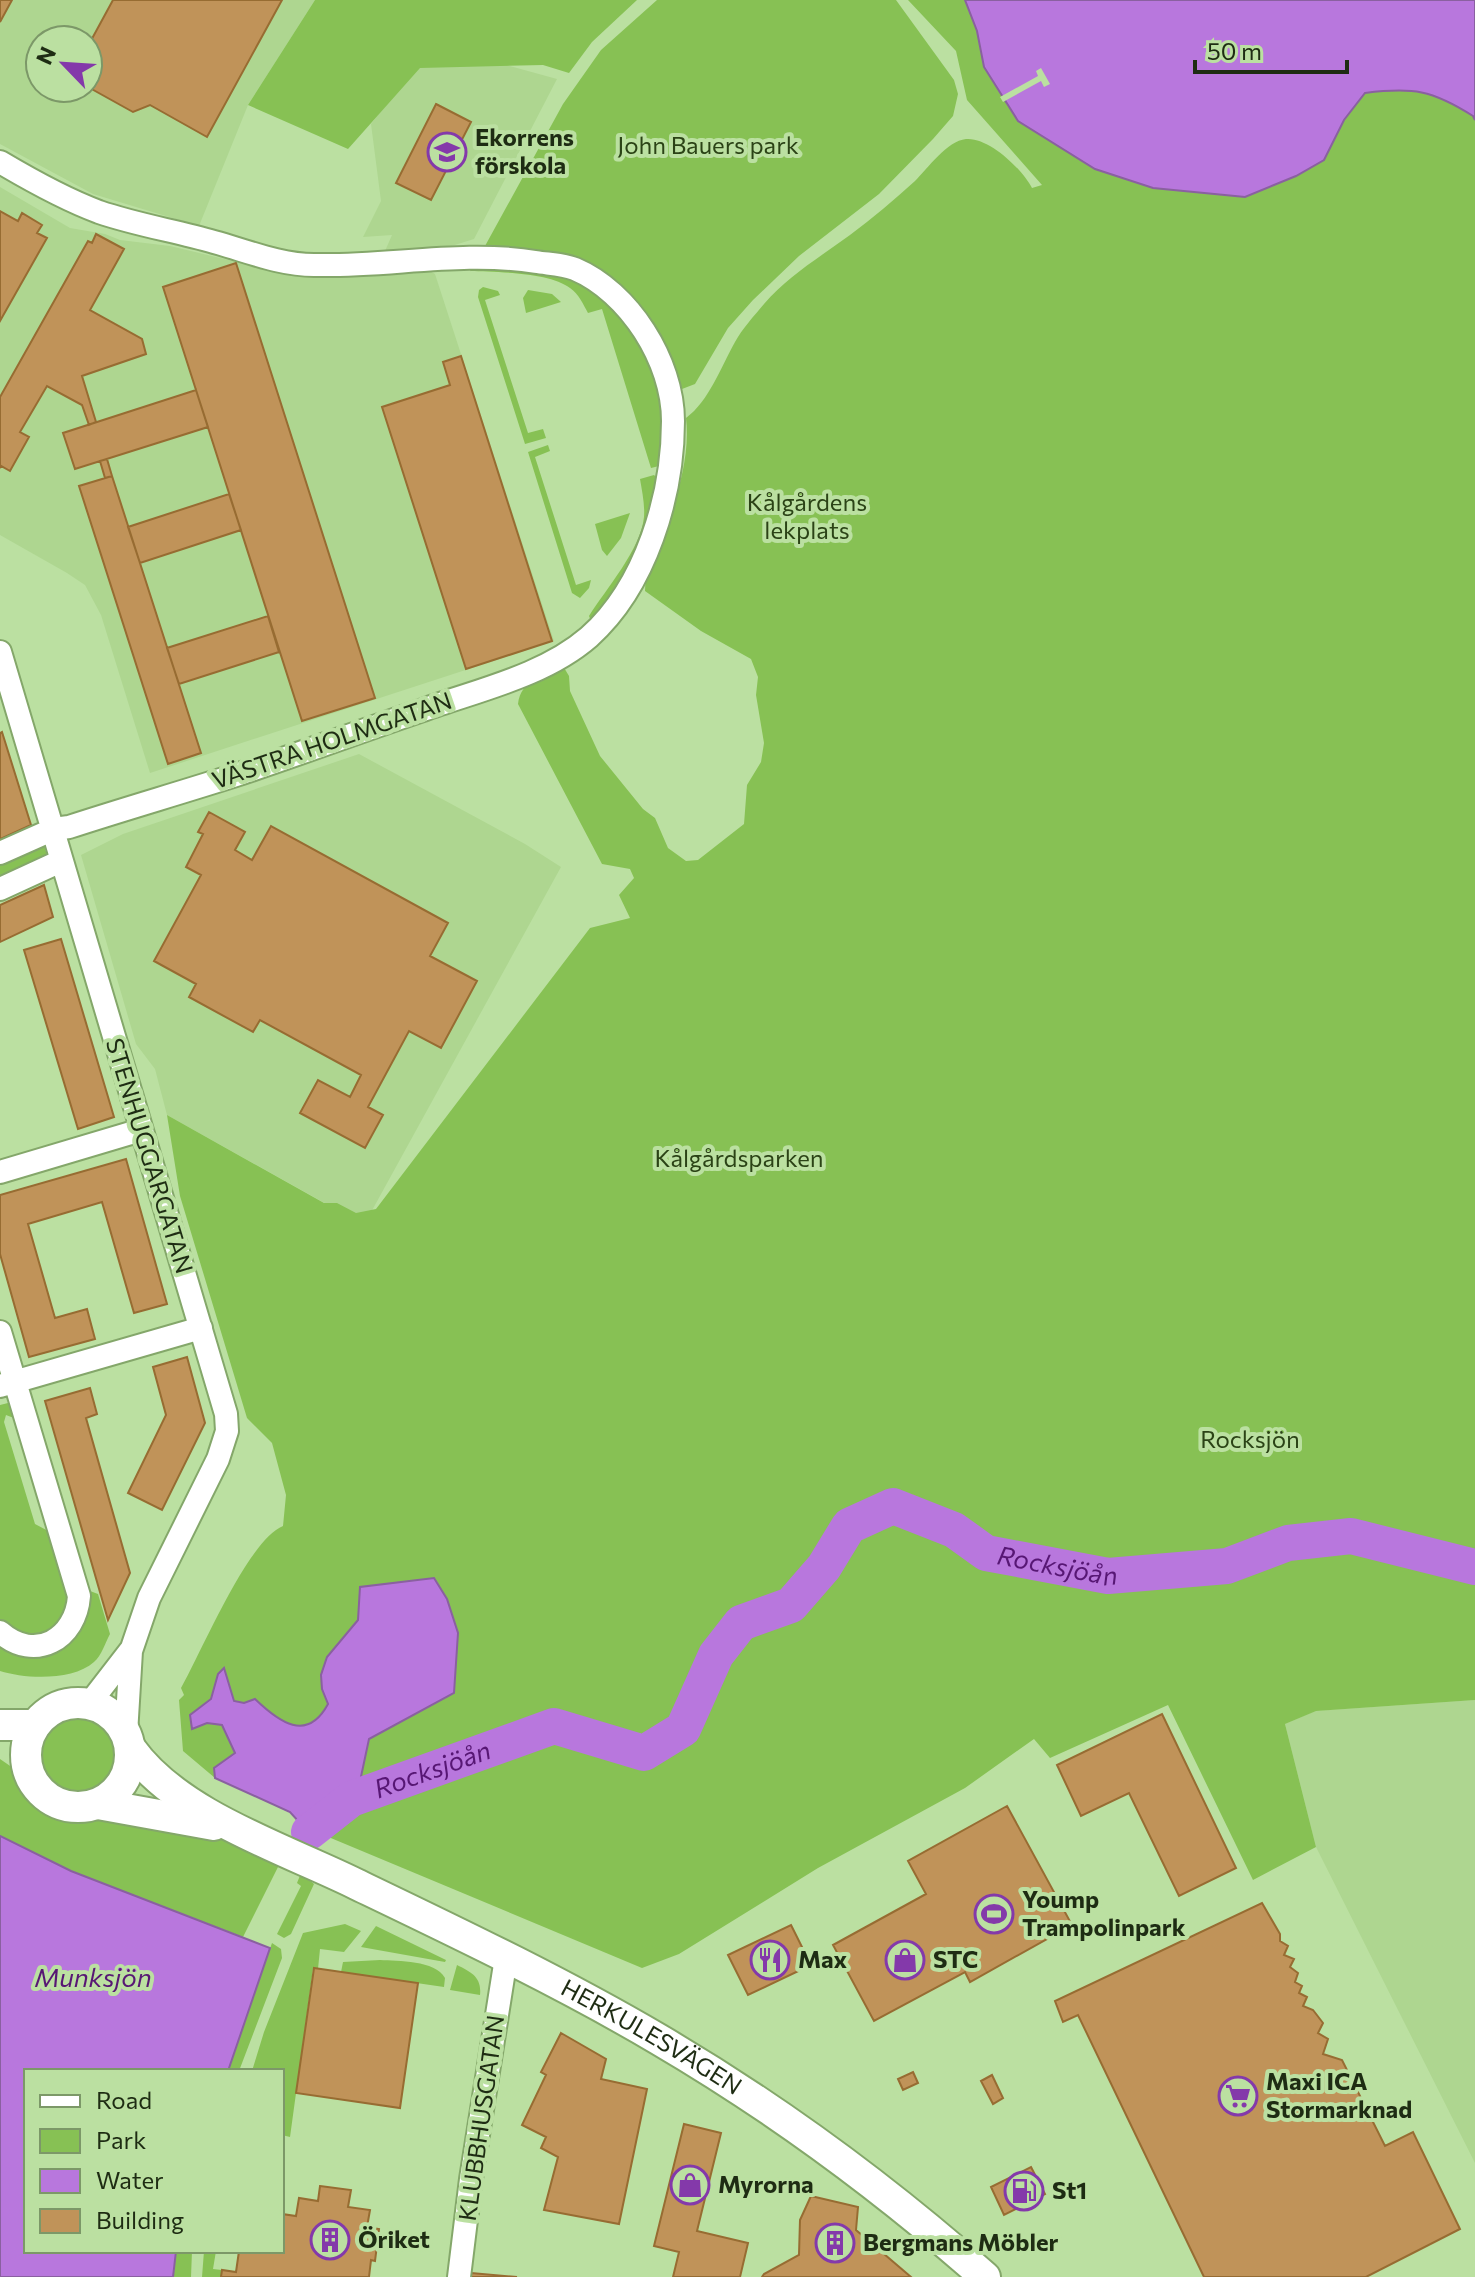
<svg xmlns="http://www.w3.org/2000/svg" width="1475" height="2277" viewBox="0 0 1475 2277" font-family="Commissioner,sans-serif">
  <style>
    .built { fill: #aed690; fill-rule: evenodd }
    .green { fill: #87c154 }
    .water { fill: #b877dd; stroke: #8a60a0; stroke-width: 2 }
    .pier { fill: #bbe0a1 }
    .lines { fill: none; stroke-linecap: round; stroke-linejoin: round }
    .river { stroke: #b877dd; stroke-width: 36 }
    .building { fill: #c09359; stroke: #976c32; stroke-width: 2 }
    .street-casing { stroke: #84a76a; stroke-width: 26 }
    .secondary-casing { stroke: #84a76a; stroke-width: 34 }
    .street { stroke: #fff; stroke-width: 22 }
    .secondary { stroke: #fff; stroke-width: 30 }
    .labels { text-anchor: middle; stroke-width: 8; stroke-linejoin: round; paint-order: stroke }
    .poi-label { font-size: 24px; font-weight: bold; fill: #1e2c13; stroke: #bbe0a1; text-anchor: start }
    .park-label { font-size: 24px; fill: #2b4316; stroke: #bbe0a1 }
    .street-label { font-size: 24px; fill: #1e2c13; stroke: #bbe0a1 }
    .water-label { font-size: 26px; font-style: italic; fill: #571774; stroke: #bbe0a1 }
  </style>
  <rect width="100%" height="100%" fill="#bbe0a1"/>
  <path class="built" d="M0 0H315L248 105 199 226 93 194 0 144ZM40 40H88V88H40Z
    M433 45 557 79 474 239 442 249 385 251 392 235 363 237 381 201 371 124Z
    M0 187 70 228 105 234 120 240 170 246 283 273 426 269 435 274 554 641 150 773 101 615 85 585 67 573 0 535Z
    M359 754 525 844 561 867 364 1225 167 1115 155 1069 136 1044 81 855 123 834Z
    M1475 1700V2163L1316 1847 1285 1724 1315 1711Z"/>
  <path class="green" d="M315 0H637L592 42 569 73 543 65 420 68 348 149 248 105Z
    M657 0H896L954 80 958 94 953 116 933 139 879 194 799 256 753 300 728 328 695 384 682 389 668 354 643 309 608 278 571 257 485 246 563 104 601 50Z
    M908 0H1475V1700L1316 1711 1285 1724 1316 1847 1253 1880 1168 1705 1050 1758 1034 1739 965 1788 818 1868 679 1954 642 1968 326 1836 355 1805 230 1741 235 1753 214 1768 215 1778 183 1751 179 1700 184 1695 181 1688C202 1651 248 1540 283 1526L286 1495 272 1443 247 1418 180 1196 167 1115 324 1203H337L356 1213 376 1209 590 928 630 918 619 895 634 878 630 869 602 864 518 704C521 680 543 675 563 666L569 676 570 691 600 756 643 809 655 818 668 848 686 861 698 860 744 824 747 785 761 762 764 743 756 695 758 677 751 659 701 631 645 591C645 574 653 561 659 545 674 505 691 461 686 418 709 401 721 367 735 342 742 329 754 316 764 304 788 276 820 257 850 235 873 218 894 200 915 181 928 168 947 141 966 139 989 137 1022 169 1032 188L1042 185 967 100 956 51Z
    M474 265C499 268 542 269 566 277 623 294 663 373 664 429 665 441 661 454 659 466L651 468 602 309 588 313C583 304 579 294 570 288 550 272 495 272 470 271Z
    M483 287 498 291 500 295 485 300 528 433 543 429 546 438 525 444 478 297 479 290Z
    M528 290 552 294 561 302 526 313 523 298Z
    M548 445 550 451 535 457 576 585 591 580 589 588 580 598 572 593 528 452Z
    M654 475 657 478 649 524 632 559 597 616 591 621 589 616C606 589 641 549 644 517 645 505 642 491 640 479Z
    M630 513 621 538 607 556 602 550 595 524Z
    M42 839 48 858 0 880V858Z
    M12 1402 19 1420 6 1415 4 1422 35 1524 52 1533 71 1594 62 1625 33 1638 5 1627 0 1620V1405Z
    M79 1557 90 1591 98 1594 110 1634C105 1643 102 1655 94 1662 73 1681 25 1679 0 1671V1645C13 1655 25 1654 41 1652 100 1645 86 1602 77 1560Z
    M40 1754a39 39 0 1 1 78 0a39 39 0 1 1-78 0Z
    M0 1759 16 1770 32 1793 59 1812 96 1816 220 1838 280 1863 243 1937 71 1871 0 1836Z
    M301 1873 314 1884 291 1934 284 1938 277 1934 301 1886 297 1883Z
    M345 1924 361 1931 344 1952 320 1949 318 1969H313L290 2137 282 2135V2071H252L264 2032 303 1933Z
    M376 1926 446 1960 445 1962 361 1947Z
    M272 1943 281 1949 282 1958 239 2071H228Z
    M380 1960C398 1961 435 1960 445 1978L444 1987 341 1972 343 1962Z
    M457 1965C471 1972 482 1977 480 1995L450 1990Z
    M176 2251H192L191 2277H173Z
    M204 2251H216L213 2269 222 2270 221 2277H202Z"/>
  <path class="water" d="M965 0H1475V120L1473 116C1432 90 1413 87 1365 93L1344 120 1324 160 1296 176 1245 197 1153 188 1095 169 1018 121 984 67 977 31Z
    M434 1578 447 1599 458 1633 454 1693 369 1739 355 1805 325 1839 298 1827 300 1823 290 1812 215 1778 214 1768 235 1753 222 1725 207 1723 192 1729 190 1715 211 1699 218 1674 224 1668 234 1701 244 1703 255 1699C279 1722 307 1743 328 1704L322 1689 321 1675 327 1657 358 1620 360 1587Z
    M0 1836 71 1871 270 1948 228 2071H26V2251H176L173 2277H0Z"/>
  <path class="pier" d="M1041 68 1050 84 1044 87 1041 81 1003 102 1000 97 1038 76 1036 71Z"/>
  <g class="lines">
    <path class="river" id="s1" d="M309 1832 351 1799 554 1726 644 1753 683 1729 716 1655 741 1623 791 1605 824 1567 849 1526 893 1506 954 1530 986 1553 1108 1576 1227 1566 1288 1543 1351 1536 1475 1567"/>
  </g>
  <path class="building" d="M0 0H12L0 22Z
    M113 0H282L207 137 150 105 133 112 88 87V46Z
    M436 104 471 122 431 200 396 183Z
    M0 211 18 221 22 213 42 225 37 233 47 238 0 321Z
    M96 234 124 249 90 310 142 339 146 354 82 376 96 422 89 425 82 405 47 386 20 432 29 437 10 471 1 466 0 468V397L88 241 92 243Z
    M236 263 375 698 302 721 163 287Z
    M461 356 552 641 466 669 382 407 450 385 443 362Z
    M196 390 208 427 75 469 63 433Z
    M107 459 112 476 105 478 100 461Z
    M112 476 201 753 168 764 79 486Z
    M229 494 241 530 140 563 128 527Z
    M268 616 279 652 179 684 167 648Z
    M2 732 31 825 0 839V733Z
    M209 812 245 832 235 850 252 860 271 826 448 923 430 956 477 981 441 1048 409 1031 368 1107 383 1115 365 1148 300 1113 318 1080 350 1097 361 1075 260 1020 253 1032 189 997 196 984 154 961 201 875 186 867 203 834 198 832Z
    M44 885 53 917 0 942V905Z
    M61 939 114 1117 78 1129 24 950Z
    M126 1159 167 1304 134 1313 102 1202 28 1224 55 1318 87 1309 95 1339 29 1357 0 1254V1195Z
    M187 1357 205 1423 162 1510 128 1493 166 1415 153 1367Z
    M90 1388 97 1414 86 1418 130 1573 108 1620 45 1401Z
    M1162 1714 1236 1868 1179 1896 1129 1793 1081 1816 1057 1765Z
    M1007 1806 1072 1925 970 1982 965 1972 874 2021 833 1945 926 1894 908 1861Z
    M1262 1903 1280 1934V1941L1288 1946 1284 1955 1294 1959 1290 1967 1298 1973 1295 1982 1302 1986 1299 1993 1307 1997 1303 2006 1313 2010 1323 2023 1318 2033 1328 2039 1323 2054 1342 2060 1385 2146 1413 2132 1460 2229 1366 2277H1204L1078 2015 1063 2022 1055 2001Z
    M791 1925 811 1965 748 1995 728 1955Z
    M314 1968 418 1983 400 2108 296 2093Z
    M561 2033 606 2059 601 2079 647 2089 619 2224 544 2210 558 2157 541 2148 546 2137 522 2125 546 2075 541 2072Z
    M913 2072 918 2083 903 2090 898 2079Z
    M992 2075 1003 2098 993 2104 981 2081Z
    M684 2124 721 2133 697 2231 748 2243 740 2277H673L679 2252 654 2246Z
    M1031 2167 1045 2194 1004 2215 991 2187Z
    M320 2186 351 2190 348 2207 370 2210 367 2227 379 2229 375 2261 371 2260 369 2277H221L222 2270 236 2272 239 2251H282V2214L296 2216 299 2198 318 2201Z
    M811 2196 858 2207 856 2230 911 2277H762L764 2274 799 2255 800 2220Z
    M471 2273 517 2277H471Z"/>
  <g class="lines">
    <g class="street-casing">
      <path id="street" d="M0 162C32 181 64 199 99 212 137 225 176 231 214 242 247 251 280 265 314 265 388 267 463 250 536 262 548 264 563 264 575 269 629 292 673 361 673 421 673 495 646 586 589 637 544 676 478 690 423 710 361 731 299 754 236 775 180 793 124 809 69 827L54 829 0 853
        M0 652 226 1414 227 1431 218 1459 149 1598 131 1651 126 1734
        M0 889 61 861
        M0 1172 141 1130
        M0 1332 79 1596C76 1639 35 1663 0 1632
        M0 1386 201 1328
        M89 1704 130 1651
        M459 2277 471 2179 506 1958"/>
    </g>
    <g class="secondary-casing">
      <g id="secondary">
        <circle cx="78" cy="1755" r="52"/>
        <path d="M0 1725H35"/>
        <path id="s2" d="M131 1749C178 1815 285 1849 356 1884 458 1933 561 1982 658 2039 774 2107 884 2188 985 2277"/>
        <path d="M98 1804 214 1825"/>
      </g>
    </g>
    <use href="#street" class="street"/>
    <use href="#secondary" class="secondary"/>
  </g>
  <defs>
    <g id="school-ring" transform="scale(2)"><circle r="9.5" fill="#bbe0a1" stroke="#8439aa" stroke-width="1.5"/><path d="M0-5L7-2L0 1L-7-2ZM-4 1L0 2.5L4 1V4Q0 6-4 4Z" fill="#8439aa"/></g>
    <g id="stadium-ring" transform="scale(2)"><circle r="9.5" fill="#bbe0a1" stroke="#8439aa" stroke-width="1.5"/><path d="M0-5a6.5 5 0 1 0 0 10a6.5 5 0 1 0 0-10ZM-3.5-1.8h7v3.6h-7Z" fill="#8439aa"/></g>
    <g id="restaurant-ring" transform="scale(2)"><circle r="9.5" fill="#bbe0a1" stroke="#8439aa" stroke-width="1.5"/><path d="M-5-6h1v4h1v-4h1v4h1v-4h1v5L-1.5 .5V6h-2V.5L-5-1ZM5-6V6H3V1.5H1.5Q1.5-4 5-6Z" fill="#8439aa"/></g>
    <g id="shop-ring" transform="scale(2)"><circle r="9.5" fill="#bbe0a1" stroke="#8439aa" stroke-width="1.5"/><path d="M-5-2.5h2.3a2.7 3.5 0 0 1 5.4 0H5L5.5 6h-11ZM-1.5-2.5h3a1.5 2.3 0 0 0-3 0Z" fill="#8439aa"/></g>
    <g id="supermarket-ring" transform="scale(2)"><circle r="9.5" fill="#bbe0a1" stroke="#8439aa" stroke-width="1.5"/><path d="M-6-5.5h2.5l.6 2H6L4.5 2H-2.5L-4.4-4H-6ZM-1.5 3.2a1.3 1.3 0 1 0 .1 0ZM3 3.2a1.3 1.3 0 1 0 .1 0Z" fill="#8439aa"/></g>
    <g id="fuel-ring" transform="scale(2)"><circle r="9.5" fill="#bbe0a1" stroke="#8439aa" stroke-width="1.5"/><path d="M-5.5-6h7V0h2V4h1.3V-2.5L3-4.5l.8-.8L6-3V5H2.5V1h-1V6h-7ZM-4.2-4.7v3.2H.2V-4.7Z" fill="#8439aa"/></g>
    <g id="building-ring" transform="scale(2)"><circle r="9.5" fill="#bbe0a1" stroke="#8439aa" stroke-width="1.5"/><path d="M-4-6H4V6H1V3H-1V6H-4ZM-2.5-4.3h1.7v1.8h-1.7ZM.8-4.3h1.7v1.8H.8ZM-2.5-1h1.7V.8h-1.7ZM.8-1h1.7V.8H.8Z" fill="#8439aa"/></g>
  </defs>
  <g fill-rule="evenodd">
    <use href="#school-ring" x="447" y="152"/>
    <use href="#stadium-ring" x="994" y="1914"/>
    <use href="#restaurant-ring" x="770" y="1960"/>
    <use href="#shop-ring" x="905" y="1960"/>
    <use href="#supermarket-ring" x="1238" y="2096"/>
    <use href="#shop-ring" x="690" y="2185"/>
    <use href="#fuel-ring" x="1024" y="2191"/>
    <use href="#building-ring" x="330" y="2240"/>
    <use href="#building-ring" x="835" y="2243"/>
  </g>
  <g class="labels">
    <g class="poi-label">
      <text x="475" y="146">Ekorrens<tspan x="475" dy="28">förskola</tspan></text>
      <text x="1022" y="1908">Yoump<tspan x="1022" dy="28">Trampolinpark</tspan></text>
      <text x="798" y="1968">Max</text>
      <text x="933" y="1968">STC</text>
      <text x="1266" y="2090">Maxi ICA<tspan x="1266" dy="28">Stormarknad</tspan></text>
      <text x="718" y="2193">Myrorna</text>
      <text x="1052" y="2199">St1</text>
      <text x="358" y="2248">Öriket</text>
      <text x="863" y="2251">Bergmans Möbler</text>
    </g>
    <g class="park-label">
      <text x="708" y="154">John Bauers park</text>
      <text x="807" y="511">Kålgårdens<tspan x="807" dy="28">lekplats</tspan></text>
      <text x="739" y="1167">Kålgårdsparken</text>
      <text x="1250" y="1448">Rocksjön</text>
    </g>
    <g class="street-label">
      <text transform="translate(332 741) rotate(-19)" y="8">VÄSTRA HOLMGATAN</text>
      <text transform="translate(149 1156) rotate(73)" y="8">STENHUGGARGATAN</text>
      <text dy="8" stroke="none"><textPath href="#s2" startOffset="598">HERKULESVÄGEN</textPath></text>
      <text transform="translate(482 2118) rotate(-82)" y="8">KLUBBHUSGATAN</text>
    </g>
    <g class="water-label">
      <text dy="9" stroke="none"><textPath href="#s1" startOffset="908">Rocksjöån</textPath></text>
      <text dy="9" stroke="none"><textPath href="#s1" startOffset="140">Rocksjöån</textPath></text>
      <text x="93" y="1987">Munksjön</text>
    </g>
  </g>
  <rect x="24" y="2069" width="260" height="184" fill="#bbe0a1" stroke="#7c9868" stroke-width="2"/>
  <rect x="40" y="2095" width="40" height="12" fill="#ffffff" stroke="#7c9868" stroke-width="2"/>
  <text x="96" y="2109" font-size="24" fill="#1e2c13">Road</text>
  <rect x="40" y="2129" width="40" height="24" fill="#87c154" stroke="#7c9868" stroke-width="2"/>
  <text x="96" y="2149" font-size="24" fill="#1e2c13">Park</text>
  <rect x="40" y="2169" width="40" height="24" fill="#b877dd" stroke="#7c9868" stroke-width="2"/>
  <text x="96" y="2189" font-size="24" fill="#1e2c13">Water</text>
  <rect x="40" y="2209" width="40" height="24" fill="#c09359" stroke="#7c9868" stroke-width="2"/>
  <text x="96" y="2229" font-size="24" fill="#1e2c13">Building</text>
  <g transform="translate(64 64) rotate(295)"><circle r="38" fill="#bbe0a1" stroke="#7c9868" stroke-width="2"/>
  <path d="M0-6L14 30L0 20L-14 30Z" fill="#8439aa"/>
  <text y="-12" font-size="22" font-weight="bold" text-anchor="middle" fill="#1e2c13">N</text>
  </g>
  <path d="M1195 60v12h152v-12" fill="none" stroke="#1e2c13" stroke-width="4"/>
  <text x="1207" y="60" font-size="24" fill="#1e2c13" stroke="#bbe0a1" stroke-width="6" paint-order="stroke">50 m</text>
</svg>
